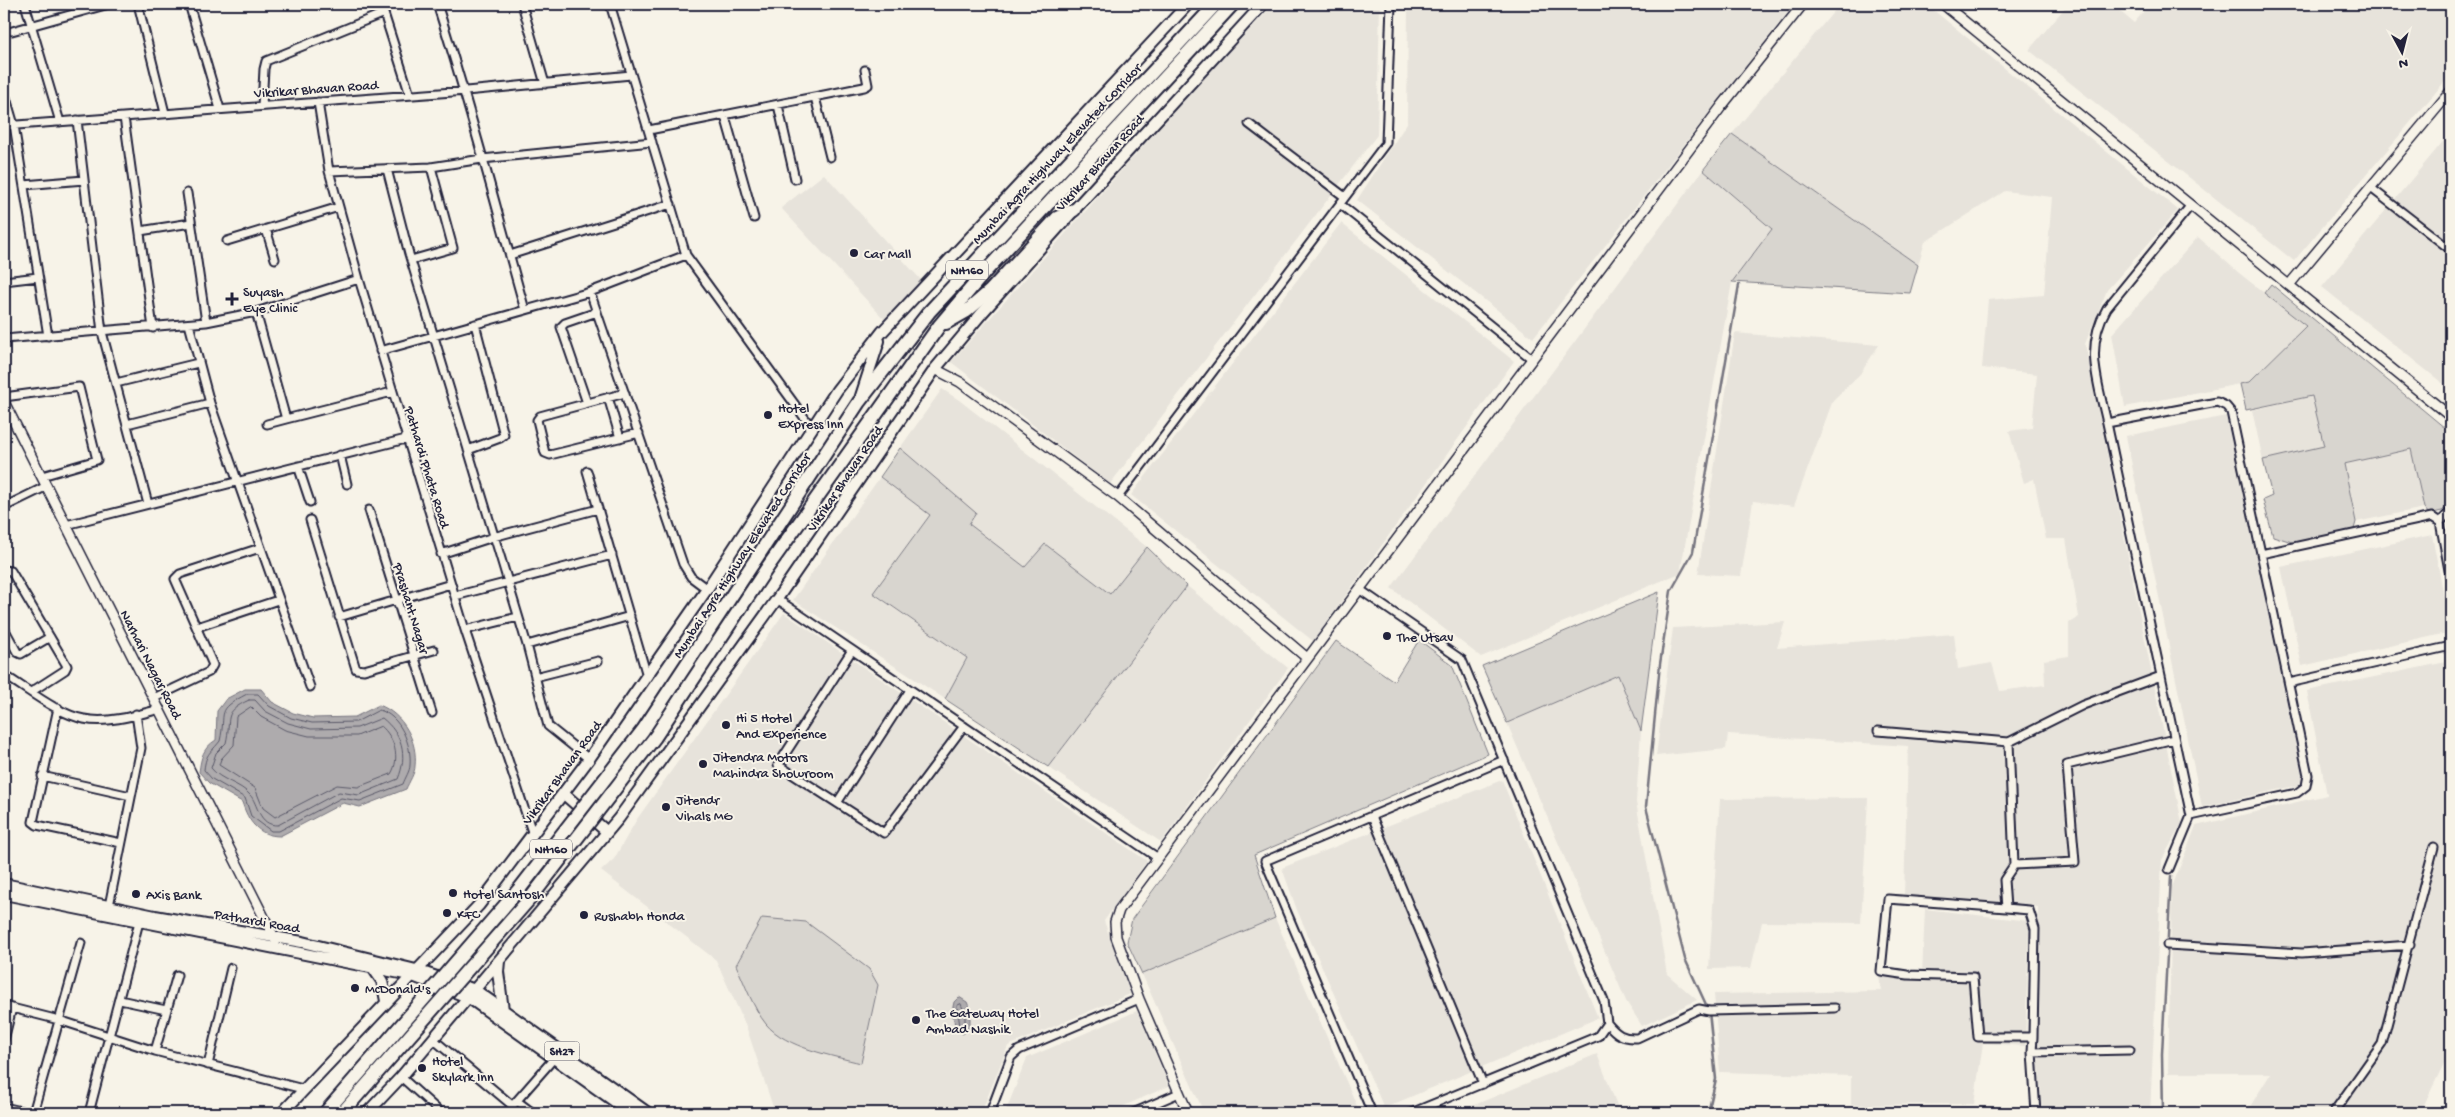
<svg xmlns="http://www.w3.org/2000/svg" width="2455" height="1117" viewBox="0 0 2455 1117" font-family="'Gochi Hand',sans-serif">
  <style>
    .built { fill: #e7e3db }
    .green { fill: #d8d5cf; stroke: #7d7c85 }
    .water { fill: #aeabad; stroke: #76747f }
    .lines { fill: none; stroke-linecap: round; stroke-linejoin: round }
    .shore { stroke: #5a5969; stroke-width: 1 }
    .stream { stroke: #76747f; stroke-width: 2.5 }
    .street-casing { stroke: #22223b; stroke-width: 11 }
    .secondary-casing { stroke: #22223b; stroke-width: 12 }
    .primary-casing { stroke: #22223b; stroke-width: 14 }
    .highway-casing { stroke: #22223b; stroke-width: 16 }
    .street { stroke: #f7f3e8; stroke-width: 7 }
    .secondary { stroke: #f7f3e8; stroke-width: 9 }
    .primary { stroke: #f7f3e8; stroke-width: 10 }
    .highway { stroke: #f7f3e8; stroke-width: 12 }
    .highway-bridge-casing { stroke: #22223b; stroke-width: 16; stroke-linecap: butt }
    .highway-bridge { stroke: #f7f3e8; stroke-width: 12 }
    .poi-dot { fill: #22223b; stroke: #f7f3e8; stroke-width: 2 }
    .labels { text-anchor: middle; stroke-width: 4; stroke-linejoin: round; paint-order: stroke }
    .shield { fill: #f7f3e8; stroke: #62616f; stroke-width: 1 }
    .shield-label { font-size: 12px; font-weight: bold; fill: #22223b }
    .street-label { font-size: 14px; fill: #22223b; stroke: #f7f3e8 }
    .poi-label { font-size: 14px; fill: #22223b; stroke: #f7f3e8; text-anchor: start }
  </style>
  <rect width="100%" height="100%" fill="#f7f3e8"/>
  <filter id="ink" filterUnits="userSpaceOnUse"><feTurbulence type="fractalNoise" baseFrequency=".02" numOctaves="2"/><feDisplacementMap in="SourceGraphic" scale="10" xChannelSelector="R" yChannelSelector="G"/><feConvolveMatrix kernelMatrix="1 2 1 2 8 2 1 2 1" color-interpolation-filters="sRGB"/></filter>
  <g filter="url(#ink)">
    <path class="built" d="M1274 4H1380L1377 135 1110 484 951 362 1202 80Z
      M1408 4H1794L1533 338 1357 200 1407 123Z
      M1840 4H1926L2178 210 2107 290 2085 344 2182 823 2162 860 2150 1113H2042L2037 1037 2038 907 1904 897 1908 746 1728 734 1726 749 1656 756 1673 628 1785 622 1777 648 1954 634 1958 669 1992 663 2000 691 2045 685 2044 660 2069 656V623L2079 617 2066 539H2046L2034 479 2024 483 2009 431 2032 428 2037 374 1982 368 1988 300 2044 295 2052 197 2005 191 1925 242 1918 265 1732 134Z
      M2068 4H2111L2134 23 2150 4H2451V74L2294 261 2029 50Z
      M2451 132V390L2322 287Z
      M1703 170 1772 229 1732 282 1680 573 1481 657 1391 588Z
      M824 174 922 281 886 321 781 208Z
      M1341 223 1514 361 1313 641 1131 495Z
      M2198 237 2239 273 2306 326 2249 382 2125 407 2112 334Z
      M1735 333 1879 345 1860 374 1833 400 1794 506 1753 501 1741 576 1698 574Z
      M942 389 959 400 1147 547 1110 594 1045 544 1025 567 969 524 975 513 900 448Z
      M2312 396 2324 447 2263 460 2252 410Z
      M2226 416 2304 784 2202 807 2126 436Z
      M2411 449 2424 508 2356 522 2344 464Z
      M880 477 930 515 873 594 967 658 945 699 793 600Z
      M2432 535 2451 632 2302 666 2281 567Z
      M1187 586 1288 668 1161 842 1048 767Z
      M784 613 1147 861 1104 921 1130 994 1008 1046 981 1113H775L746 1026 716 960 601 871 614 859 637 819Z
      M2451 661V1049L2420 1113H2246L2271 1073H2168L2172 887 2196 826 2327 795 2307 691Z
      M1618 675 1641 731 1636 802 1667 974 1697 1000 1642 1026 1626 1001 1507 723Z
      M1502 780 1598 1018 1384 1108 1297 910 1282 868Z
      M1868 798 1861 923 1762 922 1751 968 1709 969 1720 799Z
      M1925 909 2029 921 2025 1046 1983 1043 1974 1104 1851 1105V1076L1720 1072 1714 994 1881 991 1879 975H1922Z
      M1275 918 1360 1113H1204L1142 974Z
      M1137 1011 1169 1086 1108 1113H1005L1027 1058Z
      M1597 1054 1620 1113H1455Z"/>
    <path class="green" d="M1732 134 1918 265 1910 293 1732 282 1772 229 1703 170Z
      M2271 284 2451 433V503L2442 511 2429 514 2424 508 2411 449 2344 464 2356 522 2354 529 2295 543 2273 536 2263 500 2272 496 2263 460 2324 446 2312 396 2246 410 2240 384 2249 382 2306 326 2264 293Z
      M900 448 976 513 969 524 1025 567 1045 544 1110 594 1147 547 1187 586 1048 767 945 699 967 658 873 593 930 515 880 477Z
      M1659 592 1641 731 1618 675 1507 723 1482 666Z
      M1419 640 1452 665 1488 754 1254 855 1275 918 1142 974 1127 942 1132 919 1336 641 1394 681Z
      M762 918 806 922 869 969 878 985 861 1063C833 1056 786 1048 766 1024 753 1008 745 984 736 965Z"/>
    <path class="water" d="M245 689H261L272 702 293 713 313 718 355 717 379 705C403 714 418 741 415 766 415 773 409 782 406 789L360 807 343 803 280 836C258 836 248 821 242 802L209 783 199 772C201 757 203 748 216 740L217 711 226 699Z
      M959 997 967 1002 972 1014 970 1017V1027L963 1034 955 1028 954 1019 951 1016 954 1002Z"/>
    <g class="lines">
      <path class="shore" d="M247 694H258L269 706 291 718 312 723 356 722 379 710C400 715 412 745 410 765 410 771 405 778 403 784L360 801 341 798 279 831H271L251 816 245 798 212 779 204 770C206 752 211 753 220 741 227 711 214 711 247 694Z
        M249 700H255L265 711 288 723 311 729 357 728 382 718C402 734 408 755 398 779L359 795 339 792 278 825C258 826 258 803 250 795 240 783 221 781 211 768L216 753 226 743C232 718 221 713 249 700Z
        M251 707 261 717 285 730 309 736H357L381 726C394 737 401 758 391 774L358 787 337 785 275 817 263 808 255 788 219 765 221 759 234 745 236 717Z
        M961 1004 965 1014V1025L962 1027 960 1026 957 1006Z"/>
      <path class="stream" d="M1708 1113 1716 1079 1709 1011 1685 959 1646 807 1660 664 1671 591 1693 552 1739 285
        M2163 1113 2162 1054 2171 876"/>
      <g class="street-casing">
        <path id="street" d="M25 4 60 122
          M138 4 165 113
          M189 4 220 109
          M381 4 410 95
          M437 4C470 105 496 208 525 310
          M522 4 545 84
          M610 4 686 255 812 428
          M12 31 109 4
          M4 91 14 125 48 336
          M815 97 830 157
          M318 102 329 171 359 279 465 630 533 835
          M778 105 795 179
          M262 106 264 69 266 61 384 13
          M725 116 754 218
          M124 117 153 328
          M77 120 102 332 148 504
          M1249 124 1345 197
          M4 126 466 91 631 75
          M649 130 864 87 868 85 865 70
          M387 169 409 254 527 645 548 726 589 759
          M329 171 431 167 482 159 652 142
          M24 185 84 180
          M2371 188 2451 250
          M187 193 206 322
          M1340 204 1532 359
          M266 229 275 259
          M140 231 191 223
          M227 241 339 207
          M510 255 671 204
          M411 260 453 248 431 167
          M4 281 38 277
          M590 292 683 564 691 577 707 589
          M256 312 286 419 392 392
          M189 324 210 403 310 687
          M4 339 206 322 256 312 359 279
          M380 351 590 292 686 255
          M116 383 198 363
          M625 393 540 416 537 420 545 453 550 455 639 433
          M4 397 79 387 97 460 42 476
          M608 397 620 438
          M587 403 561 327 565 323 597 312
          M2107 423 2217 402 2226 406 2231 412 2308 775 2306 786 2297 793 2191 816 2107 423C2098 382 2084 347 2107 308L2191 205
          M127 424 210 403
          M267 424 286 419
          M468 450 500 438 504 435 475 324
          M340 455 347 484
          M298 466 310 502
          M587 471 647 676
          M1118 497 1386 143 1391 4
          M4 507 47 486
          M369 510 432 713
          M310 520 356 669 364 670 434 650
          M2440 522 2451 511
          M66 525 406 439
          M441 554 493 537 598 509
          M2261 554 2432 517 2440 522 2451 581
          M4 570 11 571 67 666 65 670 31 692
          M1359 589 1462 660 1604 1001 1607 1023 1598 1036 1411 1113
          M455 596 612 555
          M777 599 1158 858
          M339 617 451 584
          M197 627 278 600
          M4 628 17 652 21 654 50 637
          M465 630 518 617
          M527 645 630 616
          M852 650 778 765 884 833 964 726
          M4 675C26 688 59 715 84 719 108 724 137 715 160 709
          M535 677 598 661
          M2289 683 2451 646
          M154 698 209 672 213 665 175 579 180 574 260 548
          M58 708 33 822 37 825 121 843
          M1878 731 2009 742 2083 705 2161 676
          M2009 742 2014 865
          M42 776 131 796
          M837 803 910 690
          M1372 816 1483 1084
          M2169 869 2191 816
          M109 906 141 748 136 714
          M2006 908 2029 910 2035 929 2033 1037
          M2167 945 2302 953 2410 945
          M120 1000 166 1010
          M4 1006 59 1020 155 1051 303 1089
          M1607 1023C1616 1034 1623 1039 1637 1038L1699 1009 1709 1011 1835 1008
          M433 1039 513 1106
          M4 1040 12 1008
          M155 1051 177 975
          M2032 1052 2130 1050
          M208 1065 231 968
          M401 1077 440 1112 439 1113
          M517 1101 533 1113
          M4 1107 30 1113
          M33 1113 81 943
          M89 1113 140 918
          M506 1113 556 1056
          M990 1113 1011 1057 1019 1050 1139 999
          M1133 1113 1179 1093
          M1372 1113 1265 861 1504 760
          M2036 1113 2032 1052 2033 1037H1978L1973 977 1907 975 1881 971 1888 899 2006 908 2004 880 2014 865 2075 862 2067 765 2174 739
          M2333 1113 2382 1044 2434 847"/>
      </g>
      <g class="secondary-casing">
        <path id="secondary" d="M1943 4 2451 417
          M2289 285 2451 91
          M935 369 960 382 1118 497 1307 658
          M4 402 276 941
          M1188 1113 1139 999 1116 937 1115 922 1119 910 1721 107 1803 4"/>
      </g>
      <g class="primary-casing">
        <path id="primary" d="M861 396 879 341
          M564 794 607 832
          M4 884 155 916 302 942 416 970 475 990 648 1113
          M4 894 410 975 468 997 631 1113
          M499 961 498 972 503 1010
          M373 968 382 981 386 1001
          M282 1113 479 905 589 759 707 589 837 390 882 332 1188 4
          M367 1113 401 1077 619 818 777 599 935 369 982 313 1074 210 1263 4"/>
      </g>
      <g class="highway-casing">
        <path id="highway" d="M946 323 967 311 990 291 1057 218 1074 210
          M752 565 859 402 929 312 1216 4
          M767 568 939 326 984 273 1233 4"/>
      </g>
      <use href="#street" class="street"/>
      <use href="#secondary" class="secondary"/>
      <use href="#primary" class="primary"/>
      <use href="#highway" class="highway"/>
      <g class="highway-bridge-casing">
        <path id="highway-bridge" d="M325 1113 521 887 643 730 752 565
          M342 1113 533 895 655 737 767 568"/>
      </g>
      <use href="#highway-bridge" class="highway-bridge"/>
    </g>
  </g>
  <g class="poi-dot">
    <circle cx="854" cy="253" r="5"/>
    <path d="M229.5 291.5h5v5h5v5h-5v5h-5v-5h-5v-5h5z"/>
    <circle cx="768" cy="415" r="5"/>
    <circle cx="1387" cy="636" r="5"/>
    <circle cx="726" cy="725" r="5"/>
    <circle cx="703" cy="764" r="5"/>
    <circle cx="666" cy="807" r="5"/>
    <circle cx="453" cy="893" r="5"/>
    <circle cx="136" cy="894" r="5"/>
    <circle cx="447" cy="913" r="5"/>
    <circle cx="584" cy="915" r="5"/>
    <circle cx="355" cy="988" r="5"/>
    <circle cx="916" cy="1020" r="5"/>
    <circle cx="422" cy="1068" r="5"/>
  </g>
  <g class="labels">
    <g class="shield">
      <rect x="946" y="260.5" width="42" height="19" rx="4"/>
      <rect x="530" y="839.5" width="42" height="19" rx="4"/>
      <rect x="544.5" y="1041.5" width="35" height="19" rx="4"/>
    </g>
    <g class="shield-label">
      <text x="967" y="274">NH160</text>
      <text x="551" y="853">NH160</text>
      <text x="562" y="1055">SH27</text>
    </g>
    <g class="street-label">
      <text transform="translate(316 88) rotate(-4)" y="5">Vikrikar Bhavan Road</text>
      <text transform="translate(1056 153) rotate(-47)" y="5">Mumbai Agra Highway Elevated Corridor</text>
      <text transform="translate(1099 162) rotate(-48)" y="5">Vikrikar Bhavan Road</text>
      <text transform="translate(428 467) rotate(73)" y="5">Pathardi Phata Road</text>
      <text transform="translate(844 478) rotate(-56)" y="5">Vikrikar Bhavan Road</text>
      <text transform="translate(741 555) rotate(-57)" y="5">Mumbai Agra Highway Elevated Corridor</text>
      <text transform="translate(412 608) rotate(73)" y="5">Prashant Nagar</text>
      <text transform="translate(152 664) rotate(63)" y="5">Narhari Nagar Road</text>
      <text transform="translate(561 772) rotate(-54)" y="5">Vikrikar Bhavan Road</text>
      <text transform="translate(257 920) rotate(10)" y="5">Pathardi Road</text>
    </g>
    <g class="poi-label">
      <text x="864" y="258">Car Mall</text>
      <text x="243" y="296">Suyash<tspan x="243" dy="16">Eye Clinic</tspan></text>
      <text x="778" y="412">Hotel<tspan x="778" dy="16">Express Inn</tspan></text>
      <text x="1397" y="641">The Utsav</text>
      <text x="736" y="722">Hi 5 Hotel<tspan x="736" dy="16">And Experience</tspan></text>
      <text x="713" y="761">Jitendra Motors<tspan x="713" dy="16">Mahindra Showroom</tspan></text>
      <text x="676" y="804">Jitendr<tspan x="676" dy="16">Vihals MG</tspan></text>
      <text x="463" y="898">Hotel Santosh</text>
      <text x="146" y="899">Axis Bank</text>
      <text x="457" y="918">KFC</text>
      <text x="594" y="920">Rushabh Honda</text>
      <text x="365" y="993">McDonald's</text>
      <text x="926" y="1017">The Gateway Hotel<tspan x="926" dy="16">Ambad Nashik</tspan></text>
      <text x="432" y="1065">Hotel<tspan x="432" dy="16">Skylark Inn</tspan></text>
    </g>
  </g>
  <rect width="2455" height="1117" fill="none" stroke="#f7f3e8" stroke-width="20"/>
  <rect x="10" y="10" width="2435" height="1097" fill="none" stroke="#22223b" stroke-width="2" filter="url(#ink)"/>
  <g transform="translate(2402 52) rotate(173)" stroke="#f7f3e8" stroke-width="4" paint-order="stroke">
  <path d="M0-4L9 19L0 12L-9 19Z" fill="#22223b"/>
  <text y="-8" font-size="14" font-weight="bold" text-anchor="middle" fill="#22223b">N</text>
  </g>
</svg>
